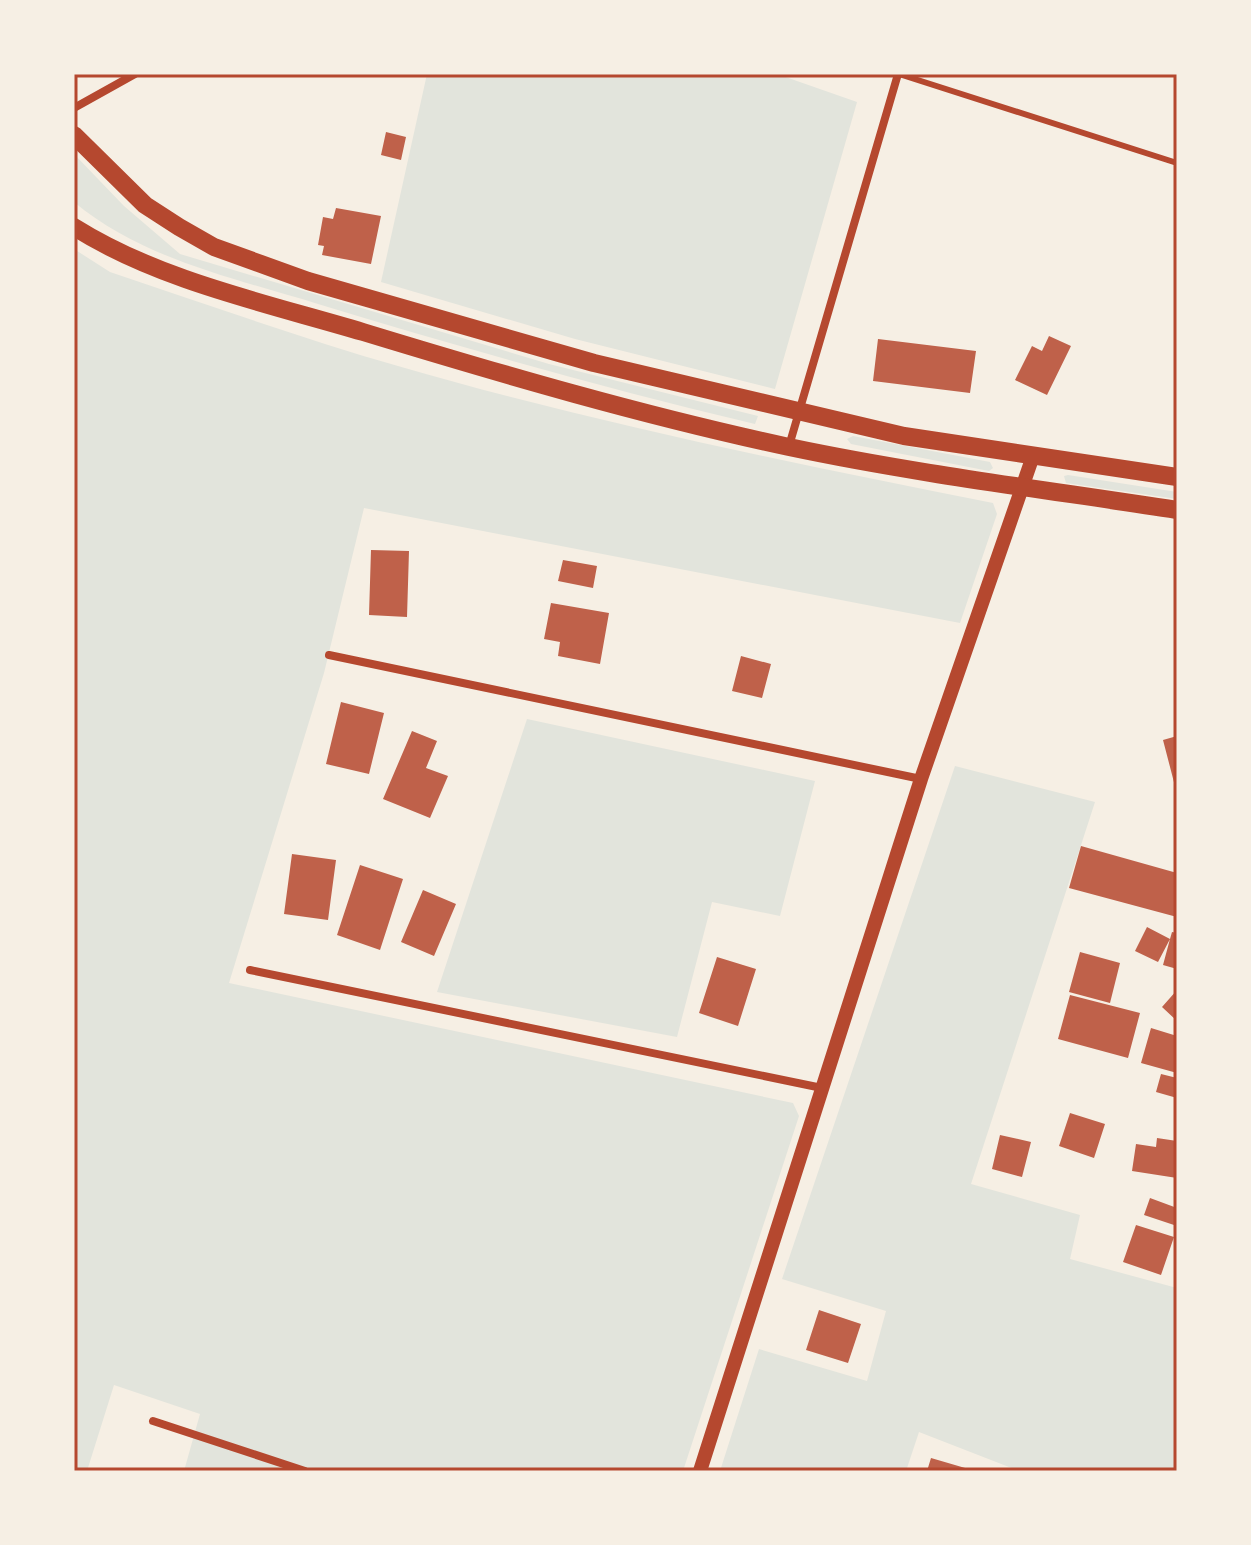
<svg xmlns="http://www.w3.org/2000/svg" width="1251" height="1545" viewBox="0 0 1251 1545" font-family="'Noto Serif',serif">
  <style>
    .green { fill: #e2e4dc }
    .building { fill: #bf614a }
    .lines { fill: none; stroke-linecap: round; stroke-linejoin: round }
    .service { stroke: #b5482f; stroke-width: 6 }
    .minor { stroke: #b5482f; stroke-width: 8 }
    .tertiary { stroke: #b5482f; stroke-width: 14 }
    .primary { stroke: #b5482f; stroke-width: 18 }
    .neatline { fill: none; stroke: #b5482f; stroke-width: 3 }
  </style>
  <rect width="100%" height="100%" fill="#f6efe4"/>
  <path class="green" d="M427 74H777L857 102 775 389 575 339 381 282Z
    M74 154 124 206 180 254 549 364 758 416 755 424C608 389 463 348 318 304 234 278 142 259 74 202Z
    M74 249 110 272C206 304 301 338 398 366 593 423 793 463 993 503L997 514 960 623 364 508 324 673 229 983 793 1103 799 1116 683 1471H184L200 1414 114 1385 87 1471H74Z
    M853 436 990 462 993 468 989 471 851 444 847 439Z
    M1068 475 1177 492V499L1066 483 1064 476Z
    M527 719 815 781 780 916 712 902 677 1037 437 992Z
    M955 766 1095 802 971 1184 1080 1215 1070 1259 1177 1288V1471H1019L919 1432 906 1471H720L759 1349 867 1381 886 1311 782 1279Z"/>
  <path class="building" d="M386 132 406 137 401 160 381 155Z
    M336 208 381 216 371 264 322 255 324 246 318 245 323 217 333 219Z
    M1049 336 1071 346 1047 395 1015 380 1032 346 1042 351Z
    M878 339 976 351 970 393 873 381Z
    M371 550 409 551 407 617 369 615Z
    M563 560 597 566 593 588 558 581Z
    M551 603 609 613 600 664 558 656 560 642 544 639Z
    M741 656 771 664 762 698 732 691Z
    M341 702 384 713 369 774 326 764Z
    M412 731 437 741 426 768 448 776 430 818 383 799Z
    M1177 736V790H1176L1163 740Z
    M1081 846 1177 873V917L1069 888Z
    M292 854 336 860 328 920 284 914Z
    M360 865 403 879 380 950 337 935Z
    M423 890 456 904 434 956 401 942Z
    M1147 927 1170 939 1172 932 1177 933V969L1163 965 1170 939 1158 962 1135 951Z
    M1080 952 1120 963 1110 1003 1069 992Z
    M717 957 756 969 738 1026 699 1013Z
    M1177 990V1021L1162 1007Z
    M1070 995 1140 1013 1128 1058 1058 1039Z
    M1151 1028 1177 1036V1073L1141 1063Z
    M1161 1074 1177 1078V1098L1156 1092Z
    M1070 1113 1105 1124 1094 1158 1059 1146Z
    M1000 1135 1031 1142 1022 1177 992 1169Z
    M1157 1138 1177 1141V1178L1132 1171 1136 1144 1156 1147Z
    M1150 1198 1177 1208V1226L1144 1215Z
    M1136 1225 1174 1237 1161 1275 1123 1262Z
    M819 1310 861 1324 848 1363 806 1350Z
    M931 1458 972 1470V1471H927Z"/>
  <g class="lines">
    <path class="service" d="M899 74 1177 163"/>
    <path class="minor" d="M74 108 135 74
      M789 446 898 74
      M329 655 921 779
      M250 970 822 1088
      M153 1421 305 1471"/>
    <path class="tertiary" d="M700 1471 921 779 1033 456"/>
    <path class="primary" d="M74 135 145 205 179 227 214 247 308 281 594 363 904 436 1177 477
      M74 227C160 281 266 303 363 332 504 375 645 416 789 447 917 474 1048 490 1177 510"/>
  </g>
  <rect width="1251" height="1545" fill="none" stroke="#f6efe4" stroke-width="152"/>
  <rect x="76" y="76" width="1099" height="1393" class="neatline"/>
</svg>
